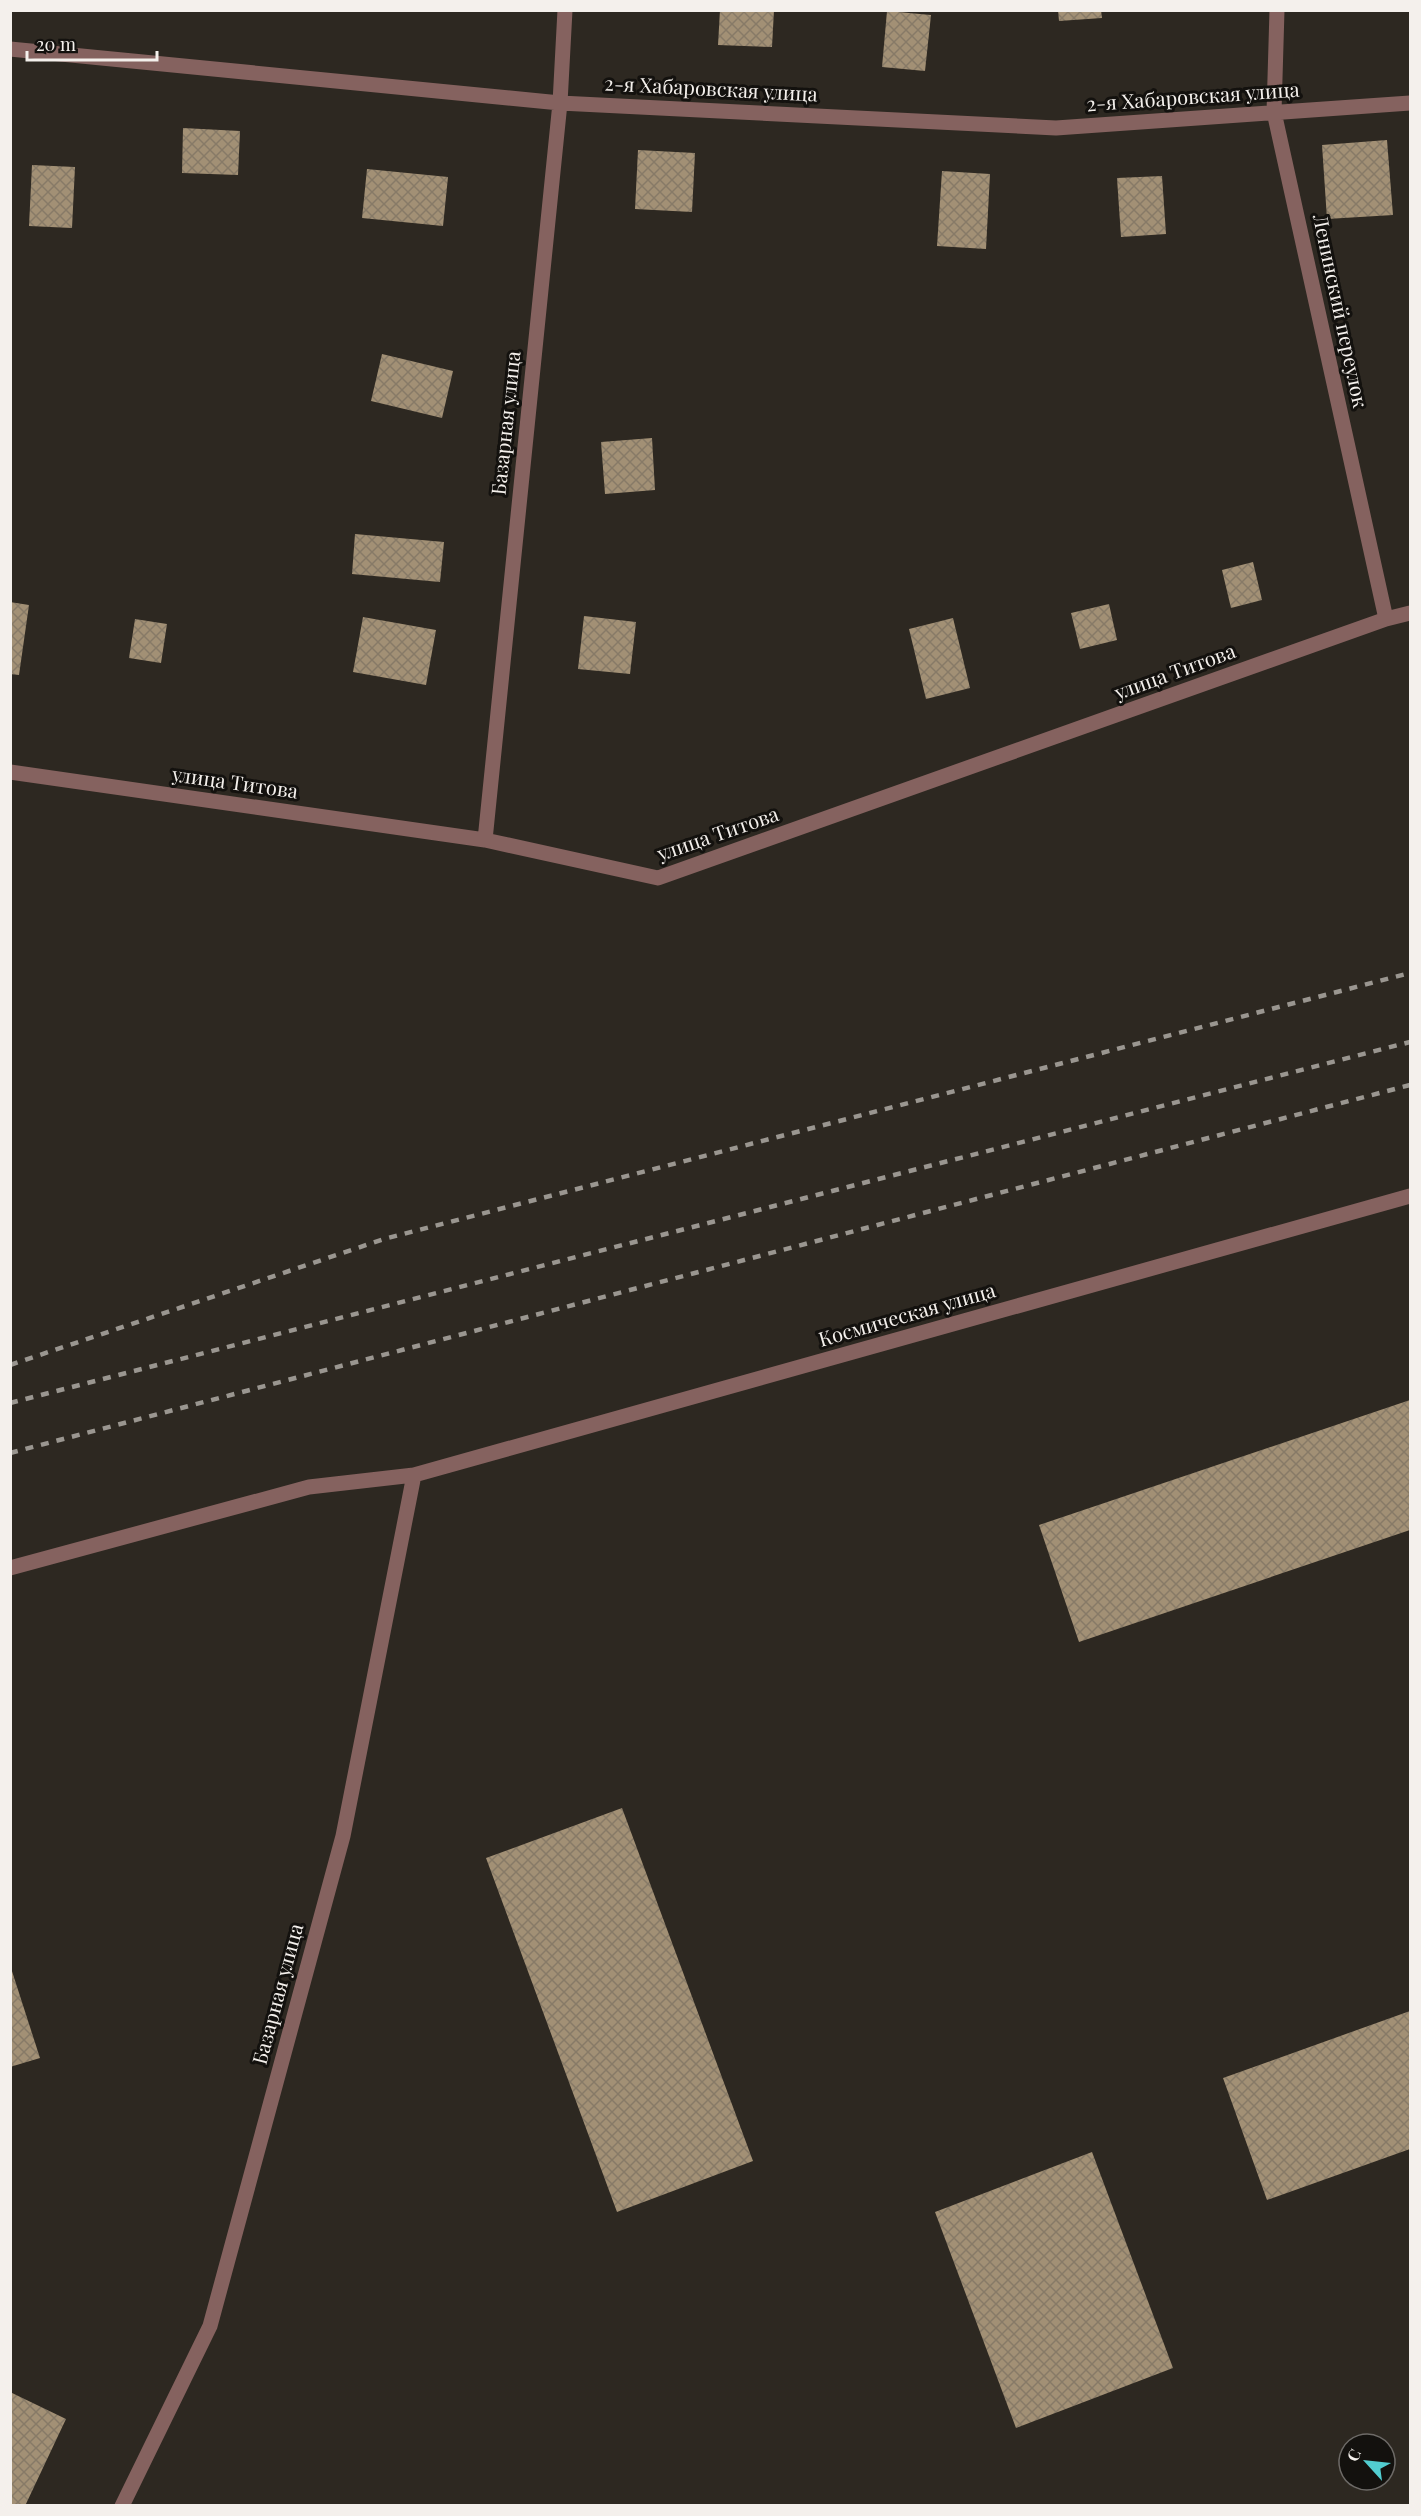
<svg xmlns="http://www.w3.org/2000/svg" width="1421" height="2516" viewBox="0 0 1421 2516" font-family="'Playfair Display',serif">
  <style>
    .building { fill: url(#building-cross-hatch) }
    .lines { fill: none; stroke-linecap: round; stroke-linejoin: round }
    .minor { stroke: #85625f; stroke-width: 15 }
    .rail { stroke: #9a9690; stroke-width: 4.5; stroke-dasharray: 8 8; stroke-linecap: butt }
    .labels { text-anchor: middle; stroke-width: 6; stroke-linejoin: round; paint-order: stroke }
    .street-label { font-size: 20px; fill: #f4f0ec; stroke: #13110e }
  </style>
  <defs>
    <pattern id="building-cross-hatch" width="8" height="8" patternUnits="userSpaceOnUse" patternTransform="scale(1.5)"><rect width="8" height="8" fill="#a29075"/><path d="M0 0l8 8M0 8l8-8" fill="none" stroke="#877a67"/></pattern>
  </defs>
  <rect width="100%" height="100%" fill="#2d2821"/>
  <path class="building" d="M720 10H774L772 47 718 45Z
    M1058 10H1101L1102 18 1059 21Z
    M887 11 931 15 925 71 882 67Z
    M183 128 240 131 238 175 182 173Z
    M1387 140 1393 215 1327 219 1322 145Z
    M638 150 695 153 692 212 635 209Z
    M32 165 75 167 72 228 29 226Z
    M367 169 448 177 443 226 362 218Z
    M942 171 990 174 986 249 937 246Z
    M1162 176 1166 234 1121 237 1117 178Z
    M382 354 453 371 442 418 371 401Z
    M652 438 655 490 605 494 601 442Z
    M355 534 444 542 440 582 352 574Z
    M1253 562 1262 600 1231 608 1222 570Z
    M10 602 29 605 19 675 10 674Z
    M1109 604 1117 640 1080 649 1071 613Z
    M584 616 636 622 630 674 578 669Z
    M363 617 436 630 426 685 353 672Z
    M953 618 970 688 926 699 909 629Z
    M135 619 167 624 161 663 129 658Z
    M1410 1400V1530L1079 1642 1039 1525Z
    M622 1808 753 2161 617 2212 486 1858Z
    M10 1965 40 2058 10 2067Z
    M1410 2011V2149L1267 2200 1223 2078Z
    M1092 2152 1173 2368 1016 2428 935 2212Z
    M10 2392 66 2419 25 2506H10Z"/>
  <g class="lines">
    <path class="minor" d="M1277 10 1274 112 1386 619
      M10 49 560 103 1056 128 1410 103
      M10 772 485 840 658 878 1386 619 1410 613
      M485 840 560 103 565 10
      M10 1568 309 1487 414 1475 1410 1196
      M122 2506 210 2326 343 1836 414 1475"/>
    <path class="rail" d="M10 1365 384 1239 1410 973
      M10 1403 1410 1042
      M10 1453 1410 1085"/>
  </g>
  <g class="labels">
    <g class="street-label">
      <text transform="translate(711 89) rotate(3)" y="7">2-я Хабаровская улица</text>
      <text transform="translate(1193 97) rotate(-4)" y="7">2-я Хабаровская улица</text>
      <text transform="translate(1340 311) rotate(78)" y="7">Ленинский переулок</text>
      <text transform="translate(506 423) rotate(-84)" y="7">Базарная улица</text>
      <text transform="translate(1175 672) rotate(-20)" y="7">улица Титова</text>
      <text transform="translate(235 783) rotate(8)" y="7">улица Титова</text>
      <text transform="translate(718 834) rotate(-19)" y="7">улица Титова</text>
      <text transform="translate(907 1315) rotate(-16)" y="7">Космическая улица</text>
      <text transform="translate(278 1994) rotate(-75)" y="7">Базарная улица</text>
    </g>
  </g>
  <rect width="1421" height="2516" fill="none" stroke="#f4f0ec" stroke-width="24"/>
  <g transform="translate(1367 2462) rotate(297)"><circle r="28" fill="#13110e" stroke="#6d6a67" stroke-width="1.5"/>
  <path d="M0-4.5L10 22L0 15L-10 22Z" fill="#52cdd0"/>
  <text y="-9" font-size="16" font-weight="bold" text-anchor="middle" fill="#f4f0ec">С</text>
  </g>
  <path d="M27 51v9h130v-9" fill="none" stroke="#f4f0ec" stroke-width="3"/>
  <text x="36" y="51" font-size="18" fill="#f4f0ec" stroke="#13110e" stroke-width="4.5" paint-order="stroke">20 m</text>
</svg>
